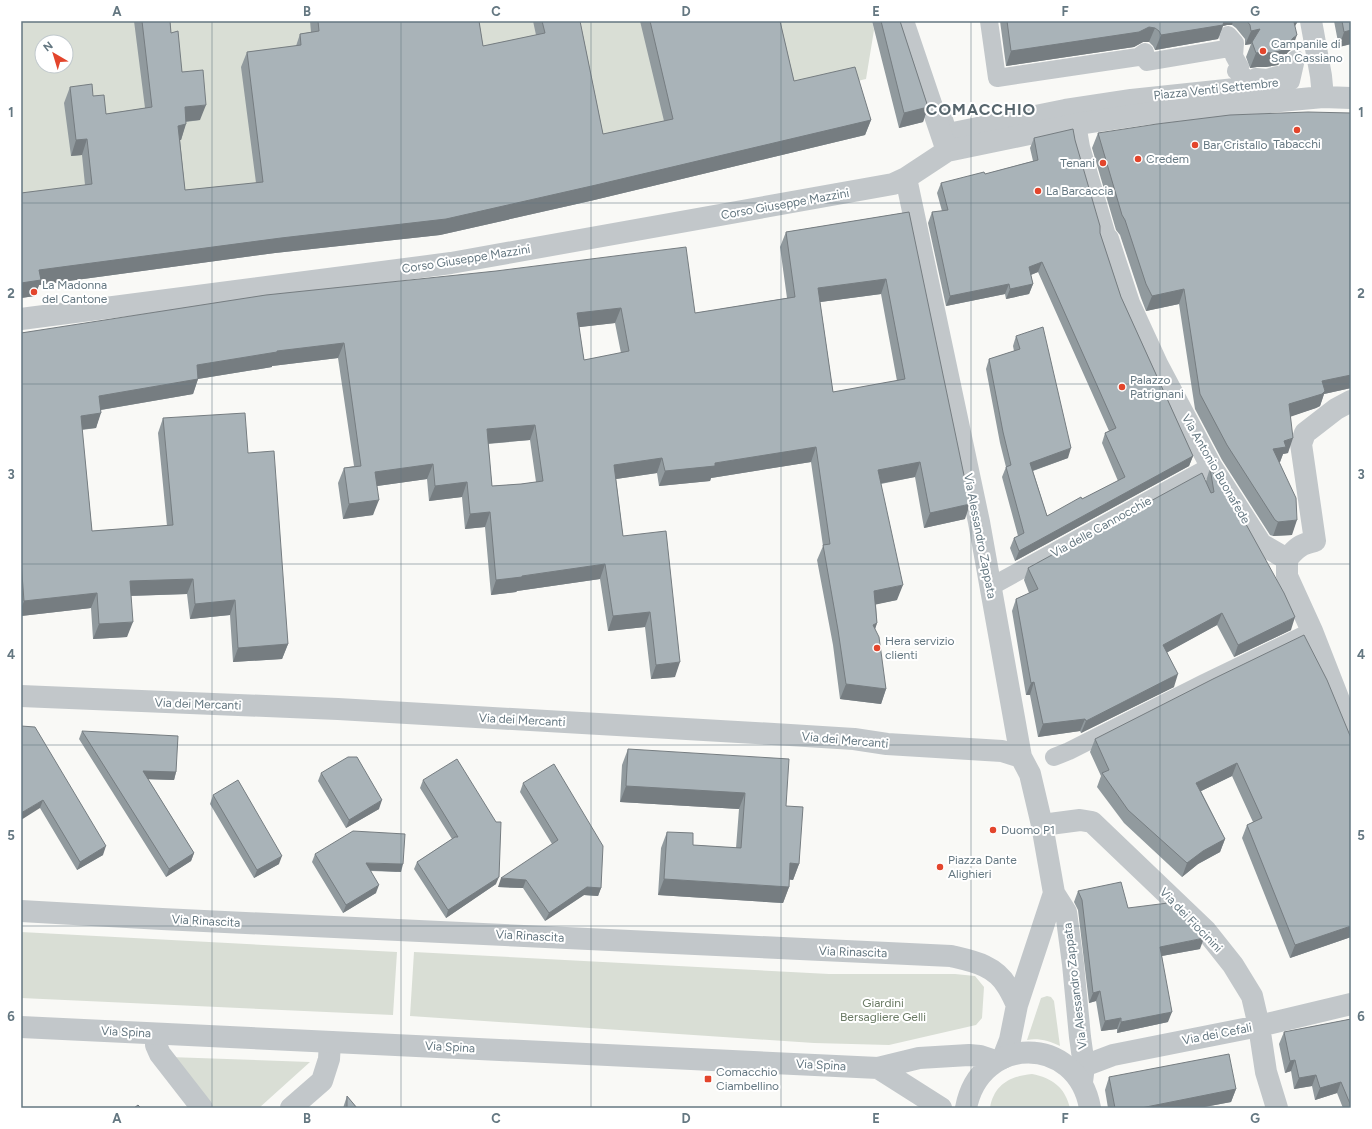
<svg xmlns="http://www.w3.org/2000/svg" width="1372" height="1129" viewBox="0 0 1372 1129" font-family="Figtree,sans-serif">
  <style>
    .green { fill: #d9ded5; fill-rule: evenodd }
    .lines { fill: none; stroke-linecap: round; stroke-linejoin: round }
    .pedestrian { stroke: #c2c7ca; stroke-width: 18 }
    .minor { stroke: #c2c7ca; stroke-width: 22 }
    .tertiary { stroke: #c2c7ca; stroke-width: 22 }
    .wall { fill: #919a9e; fill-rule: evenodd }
    .shaded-wall { fill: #767d81 }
    .building { fill: #a9b3b8; stroke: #767d81; fill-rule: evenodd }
    .grid { fill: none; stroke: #647781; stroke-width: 1; stroke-opacity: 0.55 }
    .poi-dot { fill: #e3452c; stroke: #fff; stroke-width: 1.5 }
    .labels { text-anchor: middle; stroke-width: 4; stroke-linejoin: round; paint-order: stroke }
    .poi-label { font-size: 12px; fill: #647781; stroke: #fff; text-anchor: start }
    .street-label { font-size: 12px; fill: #647781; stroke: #fff }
    .park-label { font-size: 12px; fill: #697963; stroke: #fff }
    .district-label { font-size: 16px; font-weight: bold; letter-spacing: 1px; fill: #56656c; stroke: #fff }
    .neatline { fill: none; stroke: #647781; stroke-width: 1.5 }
    .grid-label { font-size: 13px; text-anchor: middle; font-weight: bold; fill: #647781 }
  </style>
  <rect width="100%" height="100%" fill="#f9f9f6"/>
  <path class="green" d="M21 21H872L874 30 866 79 801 94 787 108 21 241ZM42 42H66V66H42Z
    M21 932 397 952 393 1015 21 998Z
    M414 952 829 974H955L975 976 984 987 982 1018 976 1025 889 1045 814 1043 410 1016Z
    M1047 996 1051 997 1054 1001 1060 1046C1049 1041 1039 1038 1027 1040L1041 998Z
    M169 1057 310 1062 259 1108H213Z
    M1032 1074C1052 1078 1065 1087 1070 1108H990C994 1084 1011 1076 1032 1074Z"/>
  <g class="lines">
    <path class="pedestrian" d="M942 113 948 132 1065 108 1131 98 1291 81 1296 59 1281 78 1277 75 1267 78 1256 77 1253 82 1236 71 1240 67 1234 56 1235 43 1228 35 1230 48 1147 62 1145 52 1138 57 997 78 989 21
      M1077 124 1081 147 1108 239
      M990 587 1211 466
      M1054 757 1069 751 1204 683 1312 631"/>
    <path class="minor" d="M903 21 947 151
      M1311 21 1321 76 1323 97
      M906 178 979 522 1021 757 1030 774 1042 825 1054 893 1066 912 1073 964 1080 1037 1084 1066 1082 1082
      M1108 239 1129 303 1158 366 1211 466 1261 544 1287 559
      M21 319 451 263 893 184 906 178 947 151 1077 124 1145 114 1323 97 1351 98
      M1287 559C1296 548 1301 544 1315 541L1301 444 1305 433 1336 409 1351 401
      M1287 559V576L1312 631 1351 731
      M21 696 338 709 790 735 854 739 887 744 1002 751 1021 757
      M1042 825 1080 820 1092 822 1206 931 1233 965 1252 996 1259 1026 1266 1072 1277 1108
      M21 911 162 919 951 956C972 961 995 965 1007 986 1011 992 1014 999 1017 1005
      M156 1034V1045L160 1054 202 1108
      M1003 1058 1010 1040 1017 1005 1054 893
      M1084 1066 1113 1055 1259 1026 1351 1004
      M291 1108 322 1081 329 1059 330 1042"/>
    <path class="tertiary" d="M21 1027 878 1068 919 1058 969 1055 980 1056 995 1061
      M878 1068 941 1108
      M966 1108C980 1034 1077 1034 1090 1108"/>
  </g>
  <path class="wall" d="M134 21H170L171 33 182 72 200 120 186 122 181 140H180L185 190 256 183 241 67 247 52 296 46 300 34 311 32 310 21H479L483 46 536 35 533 21H580L603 134 664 121 640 21H780L794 81 871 120 865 135 590 201 440 235 275 253 39 285 35 296 21 298 85 185 82 155 71 156 64 103 70 87 93 96 106 114 145 108Z
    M872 21H900L928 107 923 122 899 128Z
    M1000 21H1298L1295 26 1292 49 1288 52 1278 65 1266 67H1257L1250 68 1246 57 1251 44 1245 45V39L1236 28 1232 25H1227L1223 26 1218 39 1155 50 1153 46 1149 42H1143L1134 47 1006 66Z
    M1334 21H1351V44L1339 47Z
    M1351 113V388L1324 394 1320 406 1316 408 1291 416 1288 453 1283 454 1280 462H1279L1292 535 1273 536 1270 535 1222 460 1195 409 1179 304 1146 311 1141 298 1120 235 1116 230 1092 148 1098 133Z
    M1034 138 1075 140 1100 233 1121 297 1193 456 1189 466 1015 561 1010 548 1014 538 1018 536 1002 477 1006 467 1000 443 986 369 989 359 1014 351 1013 346 1016 336 1068 458 1033 471 1047 516 1082 499 1118 481 1102 443 1105 433 1109 431 1038 272 1031 275 1033 284 1029 294 1006 299 1005 294 946 306 928 223 932 212 942 211 937 193 941 183 985 174 1033 161 1030 148Z
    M909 212 965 519 924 528 915 477 881 484 897 600 876 604 877 623 875 629 886 689 881 704 840 699 833 645 817 560 823 546 811 462 711 478 710 481 659 486 657 473 616 479 623 536 675 677 651 679 645 627 608 631 600 579 517 591 516 592 491 595 485 527 465 529 462 497 429 501 427 479 377 486 373 515 343 519 338 483 344 468 354 466 338 358 272 366V367L198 379 193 394 101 410 96 428 82 430 92 531 167 526 158 433 163 418 248 453 288 644 282 659 233 662 230 615 190 619 187 594 131 596 127 637 93 639 91 608 21 616V333L496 271 695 313 787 298 780 247 786 232ZM881 294 897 381 833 392 820 302ZM615 323 621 353 584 360 579 327ZM530 440 536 482 521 484 492 486 488 444Z
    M1210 468 1291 630 1234 657 1217 625 1167 652 1174 687 1081 733 1080 731 1038 737 1030 695H1026L1012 611 1016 599 1029 593 1024 580 1028 568 1206 481Z
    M21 726 103 855 77 870 40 808Z
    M82 731 176 772 174 780 148 779 194 853 191 861 166 877 79 739Z
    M1351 738V937L1290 958 1242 838 1247 825 1253 822 1232 776 1201 791 1225 839 1220 852 1198 864 1182 877 1124 823 1097 787 1101 776 1090 752 1095 739Z
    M628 749 786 806 799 864 793 880 789 879V887L783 903 658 895 661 848 667 832 693 845 736 848 739 809 620 802 622 765Z
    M321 773 379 809 346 828 318 781Z
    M423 780 496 884 446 918 414 869 417 862 452 839 420 788Z
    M523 783 601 888 598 896 584 895 545 921 523 888 498 887 552 844 520 792Z
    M213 795 279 864 254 878 210 804Z
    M315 854 401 872 371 871 376 893 343 913 312 862Z
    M1078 891 1128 908 1200 949 1162 956 1168 1022 1117 1033V1029L1101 1031 1096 1001 1089 1003 1078 910 1074 902Z
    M1351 1019V1108H1343L1337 1093 1315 1100 1312 1086 1294 1089 1291 1071 1285 1073 1279 1044 1284 1032Z
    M1109 1077 1236 1089 1231 1102 1199 1108H1108L1105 1090Z
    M347 1096 357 1108H343Z"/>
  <path class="shaded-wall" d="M1222 21H1233L1232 25H1227L1223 26 1218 39 1155 50 1161 35Z
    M1294 21H1298L1288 37Z
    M1149 27 1155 28 1149 42H1143L1134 47 1006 66 1011 51Z
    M1260 29 1252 42 1251 44 1245 45 1251 31Z
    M1351 30V44L1339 47 1344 32Z
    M1297 35 1292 49 1288 52 1278 65 1266 67H1257L1250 68 1256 53 1293 38Z
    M206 105 200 120 179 122 185 107Z
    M928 107 923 122 899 128 904 113Z
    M871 120 865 135 590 201 440 235 275 253 39 285 35 296 21 298V283L39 270Z
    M186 124 181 140 172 141 178 126Z
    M87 139 82 155 71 156 76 140Z
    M1042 262 1038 272 1025 277 1029 267Z
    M886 279 881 294 813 303 818 288Z
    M1009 284 1005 294 946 306 950 296Z
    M1033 284 1029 294 1006 299 1010 289Z
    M1184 289 1179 304 1146 311 1152 296Z
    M621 308 615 323 572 328 577 313Z
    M344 343 338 358 272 366V367L191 380 197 365 277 351Z
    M1351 375V388L1324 394 1320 406 1316 408 1284 419 1289 404 1322 381Z
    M198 379 193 394 94 411 99 396Z
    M101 413 96 428 75 430 81 416Z
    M535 425 530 440 482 444 487 429Z
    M1293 438 1288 453 1283 454 1280 462 1268 464 1273 449 1284 441Z
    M816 447 811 462 711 478 710 481 659 486 665 471Z
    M1071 448 1068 458 1026 473 1030 463Z
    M1193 456 1189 466 1015 561 1019 551Z
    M662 458 657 473 609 480 614 465Z
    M920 462 915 477 872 485 878 470Z
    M433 464 427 479 370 487 375 472Z
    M467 482 462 497 429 501 435 486Z
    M379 500 373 515 343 519 349 504Z
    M970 504 965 519 924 528 930 513Z
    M490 512 485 527 465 529 470 514Z
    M1297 520 1292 535 1273 536 1278 522Z
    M605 564 600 579 517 591 516 592 491 595 496 580Z
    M193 579 187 594 125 596 130 581Z
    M903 585 897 600 869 606 874 591Z
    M97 593 91 608 21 616V609L24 601Z
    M235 600 230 615 190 619 195 604Z
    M650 612 645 627 608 631 613 616Z
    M1222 613 1217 625 1159 657 1163 645Z
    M1295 617 1291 630 1234 657 1238 645Z
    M133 622 127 637 93 639 99 624Z
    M877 623 872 638 873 625Z
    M288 644 282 659 233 662 238 648Z
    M680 662 675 677 651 679 656 665Z
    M1178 674 1174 687 1081 733 1086 721Z
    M1034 682 1030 695H1026L1031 683Z
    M846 684 886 689 881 704 840 699Z
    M1085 719 1080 731 1038 737 1043 724Z
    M1237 763 1232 776 1191 796 1196 783Z
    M143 771 176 772 174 780 140 779Z
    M626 786 745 793 739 809 620 802Z
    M43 800 40 808 21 820V813Z
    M382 800 379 809 346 828 349 820Z
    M1225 839 1220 852 1198 864 1182 877 1187 863 1203 851Z
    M106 846 103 855 77 870 80 862Z
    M194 853 191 861 166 877 169 869Z
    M282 856 279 864 254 878 257 870Z
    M366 863 403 864 401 872 363 870Z
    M790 863 799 864 793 880 785 879Z
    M499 877 496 884 446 918 448 910Z
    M501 878 526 880 523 888 498 887Z
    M664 879 789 887 783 903 658 895Z
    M379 885 376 893 343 913 346 905Z
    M587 887 601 888 598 896 584 895 545 921 549 913Z
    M1351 926V937L1290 958 1295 945Z
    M1204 938 1200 949 1156 957 1160 947Z
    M1100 991 1096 1001 1089 1003 1093 993Z
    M1172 1012 1168 1022 1117 1033 1121 1022Z
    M1121 1018 1117 1029 1101 1031 1105 1021Z
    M1295 1060 1291 1071 1285 1073 1290 1061Z
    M1316 1075 1312 1086 1294 1089 1299 1078Z
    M1341 1082 1337 1093 1315 1100 1320 1088Z
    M1236 1089 1231 1102 1199 1108H1141Z"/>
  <path class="building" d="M142 21H170L171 33 178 31 182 72 203 70 206 105 185 107 186 124 178 126 185 190 263 182 247 52 301 45 300 34 319 31 318 21H479L483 46 545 33 542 21H580L603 134 673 119 650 21H780L794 81 855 67 871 120 596 185 446 219 281 238 39 270 41 280 21 283V193L92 184 87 139 76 140 70 87 92 84 93 96 104 95 106 114 152 107Z
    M881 21H900L928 107 904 113Z
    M1007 21H1224L1223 25 1161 35 1159 31 1155 28 1149 27 1139 32 1011 51Z
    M1247 21H1294V22L1297 35 1293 38 1284 50 1271 53 1262 52 1256 53 1252 42 1260 29 1251 31 1250 25Z
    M1342 21H1351V30L1344 32Z
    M1308 112 1351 113V375L1322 381 1325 391 1322 394 1289 404 1293 438 1284 441 1286 447 1273 449 1296 498 1297 520 1278 522 1275 520 1227 445 1200 394 1184 289 1152 296 1146 284 1125 220 1122 215 1098 133 1157 124 1230 115Z
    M1073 129 1075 140 1100 226V233L1121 297 1193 456 1019 551 1014 538 1024 533 1006 467 1011 465 1003 432 989 359 1020 349 1016 336 1043 327 1071 448 1030 463 1047 516 1081 497 1082 499 1125 477 1105 433 1116 428 1042 262 1029 267 1033 284 1010 289 1009 284 950 296 932 212 948 210 941 183 984 172 985 174 1038 160 1034 138Z
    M909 212 970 504 930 513 920 462 878 470 903 585 874 591 877 623 873 625 879 637 886 689 846 684 838 630 823 545 830 544 816 447 715 463V466L665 471 662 458 614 465 623 536 666 531 680 662 656 665 650 612 613 616 605 564 522 576V577L496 580 490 512 470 514 467 482 435 486 433 464 375 472 379 500 349 504 344 468 361 466 344 343 277 351V352L197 365 198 379 99 396 101 413 81 416 92 531 173 525 163 418 245 413 248 453 274 451 288 644 238 648 235 600 195 604 193 579 130 581 133 622 99 624 97 593 24 601 21 561V333L266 295 496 271 686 247 695 313 795 297 786 232ZM886 279 905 379 833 392 818 288ZM621 308 629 351 584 360 577 313ZM535 425 543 481 521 484 492 486 487 429Z
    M1210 468 1247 526 1284 593 1295 617 1238 645 1222 613 1163 645 1178 674 1086 721 1085 719 1043 724 1034 682 1031 683 1016 599 1038 589 1028 568 1202 473 1211 493 1214 492Z
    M1304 635 1327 680 1351 738V926L1295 945 1247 825 1262 818 1237 763 1196 783 1225 839 1203 851 1187 863 1128 810 1102 773 1109 770 1095 739 1213 679Z
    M21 726 35 727 106 846 80 862 43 800 21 813Z
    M82 731 178 736 176 772 143 771 194 853 169 869Z
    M628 749 789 759 786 806 803 807 799 864 790 863 789 887 664 879 667 832 693 833V845L741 848 745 793 626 786Z
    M348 757H357L382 800 349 820 321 773Z
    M457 759 496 822H501L499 877 448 910 417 862 455 837H458L423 780Z
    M554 764 603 846 601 888 587 887 549 913 526 880 501 878 558 840 523 783Z
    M238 780 282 856 257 870 213 795Z
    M353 831 405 834 403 864 366 863 379 885 346 905 315 854Z
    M1121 882 1128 908 1168 903 1204 938 1160 947 1172 1012 1121 1022V1018L1105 1021 1100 991 1093 993 1082 900 1078 891Z
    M1351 1019V1106L1341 1082 1320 1088 1316 1075 1299 1078 1295 1060 1290 1061 1284 1032Z
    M1229 1054 1236 1089 1141 1108H1115L1109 1077Z
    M347 1096 357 1108H347Z
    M138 1105 141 1108H134Z"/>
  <path class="grid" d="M212 21V1108M401 21V1108M591 21V1108M781 21V1108M971 21V1108M1160 21V1108M21 203H1351M21 384H1351M21 564H1351M21 745H1351M21 926H1351"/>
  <g class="poi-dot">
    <circle cx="1263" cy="51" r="4"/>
    <circle cx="1297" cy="130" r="4"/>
    <circle cx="1195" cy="145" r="4"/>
    <circle cx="1138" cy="159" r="4"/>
    <circle cx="1103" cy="163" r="4"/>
    <circle cx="1038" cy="191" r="4"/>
    <circle cx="34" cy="292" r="4"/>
    <circle cx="1122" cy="387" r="4"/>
    <circle cx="877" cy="648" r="4"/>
    <circle cx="993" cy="830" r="4"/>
    <circle cx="940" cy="867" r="4"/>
    <rect x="704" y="1075" width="8" height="8" rx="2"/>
  </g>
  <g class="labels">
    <g class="poi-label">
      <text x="1271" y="48">Campanile di<tspan x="1271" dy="14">San Cassiano</tspan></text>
      <text x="1297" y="148" text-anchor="middle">Tabacchi</text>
      <text x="1203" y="149">Bar Cristallo</text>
      <text x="1146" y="163">Credem</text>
      <text x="1095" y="167" text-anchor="end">Tenani</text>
      <text x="1046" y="195">La Barcaccia</text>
      <text x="42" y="289">La Madonna<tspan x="42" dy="14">del Cantone</tspan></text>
      <text x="1130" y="384">Palazzo<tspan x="1130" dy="14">Patrignani</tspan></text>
      <text x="885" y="645">Hera servizio<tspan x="885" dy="14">clienti</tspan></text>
      <text x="1001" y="834">Duomo P1</text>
      <text x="948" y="864">Piazza Dante<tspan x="948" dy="14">Alighieri</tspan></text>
      <text x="716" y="1076">Comacchio<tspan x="716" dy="14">Ciambellino</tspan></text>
    </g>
    <g class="street-label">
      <text transform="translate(1216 89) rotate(-6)" y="4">Piazza Venti Settembre</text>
      <text transform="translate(785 204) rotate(-10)" y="4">Corso Giuseppe Mazzini</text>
      <text transform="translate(466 259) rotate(-9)" y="4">Corso Giuseppe Mazzini</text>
      <text transform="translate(1216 469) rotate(60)" y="4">Via Antonio Buonafede</text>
      <text transform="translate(1101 527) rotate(-29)" y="4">Via delle Cannocchie</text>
      <text transform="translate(980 536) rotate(79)" y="4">Via Alessandro Zappata</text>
      <text transform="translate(198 704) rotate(2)" y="4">Via dei Mercanti</text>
      <text transform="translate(522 720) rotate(3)" y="4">Via dei Mercanti</text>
      <text transform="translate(845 740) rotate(5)" y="4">Via dei Mercanti</text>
      <text transform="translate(1191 920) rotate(46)" y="4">Via dei Fiocinini</text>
      <text transform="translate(206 921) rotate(3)" y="4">Via Rinascita</text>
      <text transform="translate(530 936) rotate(3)" y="4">Via Rinascita</text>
      <text transform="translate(853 952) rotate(2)" y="4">Via Rinascita</text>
      <text transform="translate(1075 986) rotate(-97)" y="4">Via Alessandro Zappata</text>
      <text transform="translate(126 1032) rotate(3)" y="4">Via Spina</text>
      <text transform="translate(1217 1034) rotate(-11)" y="4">Via dei Cefali</text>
      <text transform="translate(450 1047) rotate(3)" y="4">Via Spina</text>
      <text transform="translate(821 1065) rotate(3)" y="4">Via Spina</text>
    </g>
    <g class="park-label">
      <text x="883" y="1007">Giardini<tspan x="883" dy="14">Bersagliere Gelli</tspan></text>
    </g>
    <g class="district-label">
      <text x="981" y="115">COMACCHIO</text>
    </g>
  </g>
  <rect width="1372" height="1129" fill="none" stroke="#ffffff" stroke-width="44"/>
  <g transform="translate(54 54) rotate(322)"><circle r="19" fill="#ffffff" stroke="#c1c9cd"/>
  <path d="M0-3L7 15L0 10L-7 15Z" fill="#e3452c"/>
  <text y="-6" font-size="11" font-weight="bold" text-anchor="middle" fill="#647781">N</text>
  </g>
  <rect x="22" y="22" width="1328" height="1085" class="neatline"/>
  <g class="grid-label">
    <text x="117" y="16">A</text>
    <text x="307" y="16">B</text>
    <text x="496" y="16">C</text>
    <text x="686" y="16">D</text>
    <text x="876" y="16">E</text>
    <text x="1065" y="16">F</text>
    <text x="1255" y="16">G</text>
    <text x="11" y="117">1</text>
    <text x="1361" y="117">1</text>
    <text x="11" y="298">2</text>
    <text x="1361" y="298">2</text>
    <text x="11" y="479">3</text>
    <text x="1361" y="479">3</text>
    <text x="11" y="659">4</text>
    <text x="1361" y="659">4</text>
    <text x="11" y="840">5</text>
    <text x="1361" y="840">5</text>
    <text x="11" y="1021">6</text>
    <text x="1361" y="1021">6</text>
    <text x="117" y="1123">A</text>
    <text x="307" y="1123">B</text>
    <text x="496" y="1123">C</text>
    <text x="686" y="1123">D</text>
    <text x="876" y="1123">E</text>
    <text x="1065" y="1123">F</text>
    <text x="1255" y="1123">G</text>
  </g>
</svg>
